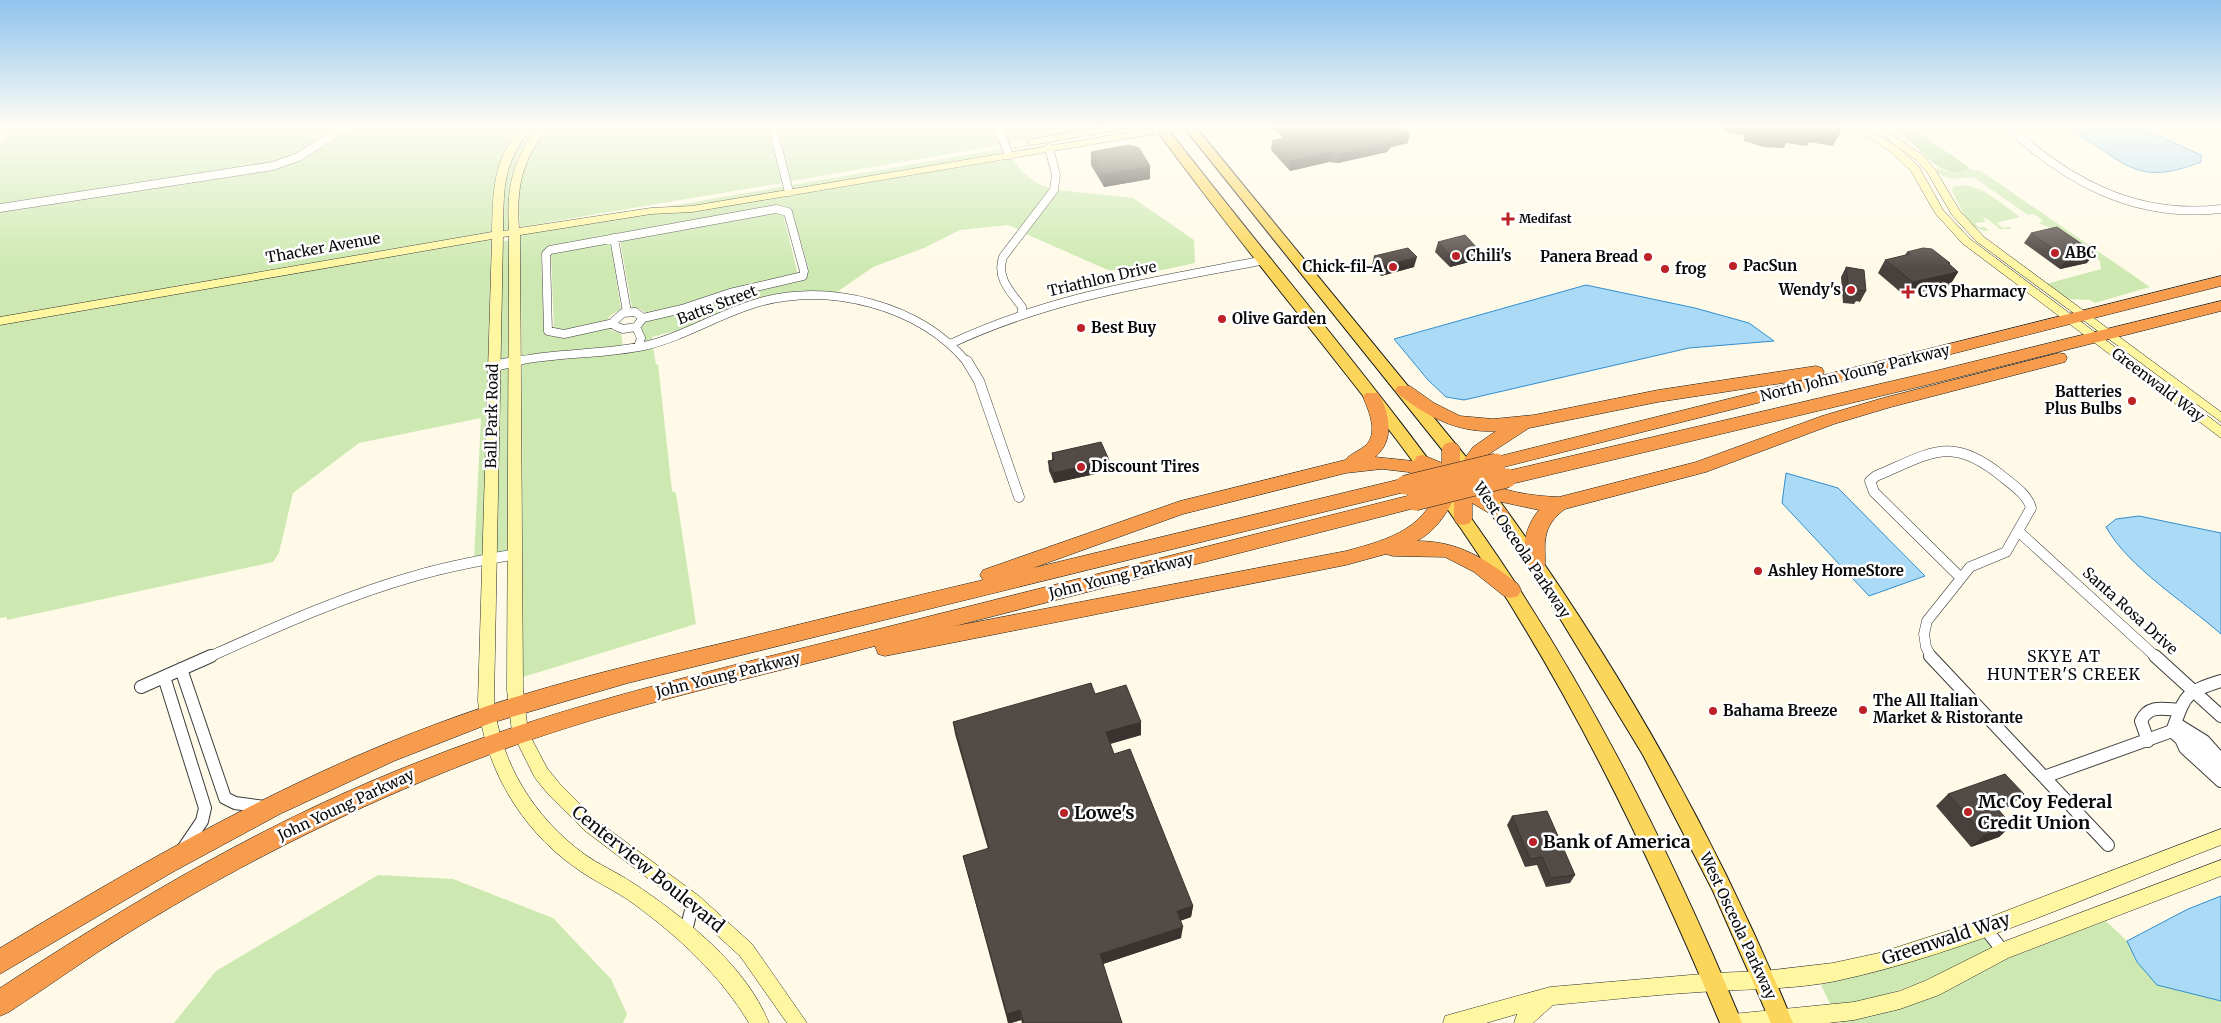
<svg xmlns="http://www.w3.org/2000/svg" width="2221" height="1023" viewBox="0 0 2221 1023" font-family="Merriweather,serif">
  <style>
    .green { fill: #cde9b1 }
    .forest { fill: #b0da90 }
    .water { fill: #abdaf7; stroke: #318ecf }
    .lines { fill: none; stroke-linecap: round; stroke-linejoin: round }
    .street-far2-casing { stroke: #3d3d3d; stroke-width: 9 }
    .street-far1-casing { stroke: #3d3d3d; stroke-width: 11 }
    .street-casing { stroke: #3d3d3d; stroke-width: 14 }
    .secondary-casing { stroke: #2c2c2c; stroke-width: 1 }
    .primary-casing { stroke: #1b1b1b; stroke-width: 2 }
    .highway-casing { stroke: #1b1b1b; stroke-width: 1 }
    .street-far2 { stroke: #fff; stroke-width: 8 }
    .street-far1 { stroke: #fff; stroke-width: 10 }
    .street { stroke: #fff; stroke-width: 12 }
    .secondary { fill: #fff6a2; fill-rule: evenodd }
    .primary { fill: #fbd65a; fill-rule: evenodd }
    .highway { fill: #f79c4c; fill-rule: evenodd }
    .highway-bridge-casing { stroke: #1b1b1b; stroke-width: 20; stroke-linecap: butt }
    .highway-bridge { stroke: #f79c4c; stroke-width: 19 }
    .wall { fill: #47403c }
    .shaded-wall { fill: #3a3431 }
    .building { fill: #534b46; stroke: #3a3431 }
    .poi-dot { fill: #bb2126; stroke: #fff; stroke-width: 2 }
    .labels { text-anchor: middle; stroke-width: 5; stroke-linejoin: round; paint-order: stroke }
    .far-poi-label { font-size: 12px; font-weight: bold; fill: #0a0a0a; stroke: #fff; text-anchor: start }
    .street-label { font-size: 15px; fill: #0a0a0a; stroke: #fff }
    .poi-label { font-size: 15px; font-weight: bold; fill: #0a0a0a; stroke: #fff; text-anchor: start }
    .neighbourhood-label { font-size: 16px; letter-spacing: 1px; fill: #0a0a0a; stroke: #fff }
    .near-poi-label { font-size: 18px; font-weight: bold; fill: #0a0a0a; stroke: #fff; text-anchor: start }
    .near-street-label { font-size: 18px; fill: #0a0a0a; stroke: #fff }
  </style>
  <rect width="100%" height="100%" fill="#fffae7"/>
  <path class="green" d="M10 125H344L295 156 272 164 0 205V146Z
    M353 125H523C492 160 494 188 491 232L0 318V210L302 158Z
    M532 125H539C510 157 507 187 509 229L502 230C504 187 501 160 532 125Z
    M548 125H767L782 183 520 227C517 186 519 157 548 125Z
    M776 125H993L1000 145 791 181Z
    M1002 125H1113L1008 143Z
    M1111 130 1007 151C1015 166 1033 185 1050 188L1019 230 1008 225 960 230 924 248 873 267 837 292H800L778 295 679 330 652 337V341L645 343V337L639 328 647 320 731 296 798 282 806 277 809 270 792 210 785 207H776L545 249 541 255 544 334 561 337 607 327 612 331 621 333 623 347 550 352 522 358 520 232Z
    M1937 168 1949 172 1968 169 1981 171 2150 287 2095 303 2090 300 2068 299 2046 284 2101 269 2100 261 2055 230 2039 223 2043 221 2034 214 2028 215 1973 177C1958 177 1952 183 1937 172Z
    M1961 185C1984 186 2002 204 2020 217L1996 223 2003 228 2010 227 2012 229H2000L1986 218 1983 219 1986 222 1975 223 1978 227H1985L1989 231C1970 232 1959 205 1952 191L1953 187Z
    M1059 190 1133 198 1194 240 1195 263 1157 271 1108 270 1026 234Z
    M776 212 783 213 798 275 647 314 640 309 632 308 620 240Z
    M491 237 483 556 474 558 481 418 359 443 293 493 279 553 273 562 7 620V617L0 618V324Z
    M510 240V360L499 362 501 242Z
    M610 241 621 309 610 316 606 322 564 331 554 329 551 254Z
    M653 347 656 365 658 364 672 491 676 493 696 624 523 677 522 364Z
    M510 366 509 551 496 553 499 368Z
    M378 875 453 879 553 918 611 979 627 1014 623 1023H174L216 971Z
    M2106 921 2127 941 2137 962 2221 1001V1023H1841L1840 1021 1937 996 2009 958Z
    M1984 937 1992 947C1941 975 1890 999 1831 1006L1821 985 1835 979 1930 956Z"/>
  <path class="forest" d="M1882 125H1908L1970 168C1943 182 1926 154 1907 139 1899 133 1890 129 1882 125Z"/>
  <path class="water" d="M2070 125H2135L2201 155V162C2153 180 2136 175 2097 146 2087 139 2076 135 2070 125Z
    M1586 285 1695 308 1749 323 1774 341 1689 348 1464 400 1446 397 1428 380 1394 339Z
    M1786 473 1838 488 1925 576 1869 596 1782 503Z
    M2139 516 2221 533V634C2186 603 2128 567 2106 527L2116 519Z
    M2221 896V1001L2157 985 2137 962 2127 941 2188 909Z"/>
  <g class="lines">
    <g class="street-far2-casing">
      <path id="street-far2" d="M772 125 789 192
        M997 125 1009 155
        M2006 125C2067 182 2136 219 2221 209
        M2211 125 2221 129
        M0 208 273 166 298 157 349 125
        M614 238 627 312
        M635 312 643 318 636 327 623 329 615 326 614 321 623 313Z
        M1022 312V307C1010 291 996 278 1003 257L1054 190 1056 175 1049 148
        M614 323 564 334 548 331 546 254 550 250 776 209 788 212 804 271 803 276 730 293 682 309 643 318
        M636 327 641 338 638 347
        M950 344C1052 296 1156 281 1265 260
        M512 362C557 352 601 355 644 346 684 337 720 313 760 302 831 283 919 305 967 362"/>
    </g>
    <g class="street-far1-casing">
      <path id="street-far1" d="M967 361 979 381 1019 497
        M493 366 518 361
        M2018 531 2156 657
        M209 657C276 627 344 596 415 576 448 566 482 560 516 554
        M1931 657 1926 647 1924 634 1927 621 1970 567 2006 552 2031 508C2028 495 2013 485 2003 477 1951 434 1931 453 1876 476L1870 481 1874 492 1961 578"/>
    </g>
    <g class="street-casing">
      <path id="street" d="M1930 656 2108 845
        M2155 656 2221 716
        M181 669 225 798 235 803 264 807
        M164 677 205 808 202 821 183 849
        M141 687 211 656
        M2175 723 2204 741 2221 760
        M2172 731 2181 739 2185 748 2221 781
        M2181 739 2192 743 2221 769
        M2148 741 2141 721C2149 704 2164 709 2180 710
        M2044 777 2172 731C2186 695 2183 693 2221 681
        M1985 928 2003 951
        M685 935 693 902"/>
    </g>
    <g class="secondary-casing">
      <path id="secondary" d="M523 125H533C503 166 504 181 503 231L509 230C506 189 513 157 539 125H549C523 161 516 183 519 228L651 208 692 206 1173 125H1194L1189 128 692 212 651 214 520 235 523 690 528 732 547 768 560 784 596 820 699 896 752 944 807 1023H787L740 956 687 908 584 830 548 794 535 778 512 732 507 690 509 236 503 237 494 701C500 763 534 817 584 854 599 865 617 872 633 883 684 917 745 964 769 1023H749C720 975 680 938 634 904 615 890 593 881 573 866 520 828 484 766 478 701L492 239 0 325V317L492 232C493 189 493 159 523 125Z
        M1113 125H1134L1129 128 1032 145 1027 142 1032 139Z
        M1850 125H1862L1899 148 1919 167 1943 210 1970 239 2221 426V438L1962 243 1935 213 1911 171 1891 152Z
        M1891 134 1924 156 1936 171 1960 211 1984 237 2221 412V422L1976 241 1952 215 1927 172 1916 160 1887 139 1886 137Z
        M2221 829V845C2096 893 1967 953 1836 981 1797 989 1755 989 1715 991 1661 994 1607 1000 1553 1005L1533 1023H1514L1517 1014 1486 1023H1443L1445 1016 1452 1014 1550 987 1714 973 1764 971 1833 963 1879 953 1985 919Z
        M2221 860V876L2008 958 1939 995 1900 1009 1854 1020 1828 1023H1724L1726 1016 1733 1014 1854 1002 1900 991 1927 980 2003 942Z"/>
    </g>
    <g class="primary-casing">
      <path id="primary" d="M1153 125H1165C1281 276 1407 419 1512 578 1604 718 1678 869 1742 1023H1720C1648 851 1567 684 1462 530 1366 390 1252 263 1153 125Z
        M1182 125H1194L1480 474 1482 478 1480 482H1468Z
        M1490 494 1496 496C1615 659 1716 836 1793 1023H1771L1713 891 1643 755 1530 569 1484 504 1482 500 1484 496Z"/>
    </g>
    <g class="highway-casing">
      <path id="highway" d="M2221 276V286L1496 469 1490 468 1487 463 1490 458 1496 457Z
        M2221 301V311L1931 384 1507 485 1501 483 1498 478 1501 473 1507 471 1931 372Z
        M2059 353 2065 354 2067 358 2065 362 1891 407 1834 424 1706 472 1565 509C1548 522 1544 533 1545 554 1545 560 1546 564 1543 569L1536 572 1529 569C1519 551 1526 525 1539 510L1497 501 1508 512 1506 517 1499 519 1472 503V518L1470 523 1463 525 1456 523 1454 518V499C1445 516 1435 531 1417 541 1459 541 1486 559 1518 584L1521 590 1518 596 1511 598 1504 596 1474 572 1445 557 1393 556 1386 554 1346 565 885 656 878 654 875 646C750 679 621 706 499 751 370 799 246 860 128 933 87 958 49 986 9 1012L0 1016V988C138 898 272 818 426 759 568 703 716 670 863 633 1047 587 1231 540 1415 494L1422 496 1424 501 1422 506 1415 508 955 626 1346 551C1391 539 1429 528 1441 478L1434 481 1408 472 1382 469 1346 473 1183 514 1033 568 1405 478 1411 480 1414 485 1411 490 1405 492 628 683 491 723 394 761 280 814 171 873 0 974V948C141 863 284 780 439 723 537 686 639 663 740 639 821 619 902 599 983 580L980 575 983 570 1180 501 1345 460C1350 454 1359 451 1365 446 1379 434 1369 411 1363 397L1366 393H1378C1390 413 1395 441 1375 457L1414 461 1417 456 1423 455 1442 463V448L1445 444 1451 442 1457 444 1460 448V465L1473 447 1496 431C1457 433 1428 417 1398 394L1395 390 1398 386H1410L1434 403 1460 416 1493 419 1534 415 1658 390 1816 366 1822 368 1824 372 1822 376 1816 378 1658 402 1529 428 1486 456 1480 463 1475 478C1502 491 1529 496 1559 497L1696 462 1822 416 1883 398Z"/>
    </g>
    <use href="#street-far2" class="street-far2"/>
    <use href="#street-far1" class="street-far1"/>
    <use href="#street" class="street"/>
    <use href="#secondary" class="secondary"/>
    <use href="#primary" class="primary"/>
    <use href="#highway" class="highway"/>
    <g class="highway-bridge-casing">
      <path id="highway-bridge" d="M1405 485 1496 463
        M1415 501 1507 478"/>
    </g>
    <use href="#highway-bridge" class="highway-bridge"/>
  </g>
  <path class="wall" d="M1271 125H1401L1408 143 1391 147 1387 152 1338 163 1329 162 1290 171 1271 150 1272 141 1283 138Z
    M1710 125H1839L1840 133 1833 146 1809 142 1807 146 1786 143 1784 148 1763 147 1744 141V135L1725 132V129Z
    M1091 152 1150 179 1104 187 1091 165Z
    M2031 233 2087 263 2060 269 2024 243Z
    M1438 242 1477 260 1450 267 1435 252Z
    M1907 252 1949 264 1958 272 1950 285 1905 296 1878 273 1885 260 1905 255Z
    M1374 256 1414 267 1381 276 1372 266Z
    M1846 267 1866 291 1860 302 1856 301 1854 304 1843 303 1841 277Z
    M1052 453 1109 471 1054 483 1049 471 1048 461 1052 460Z
    M1095 694 1141 735 1110 744 1114 754 1193 906 1191 917 1180 921 1181 938 1103 964 1122 1023H1022L1021 1020 1011 1023H1008L966 868 963 856 988 849 955 734 953 722Z
    M1948 794 2010 806 1999 810 2012 825 1999 837 1971 847 1936 806Z
    M1512 816 1575 875 1570 883 1546 887 1537 865 1525 867 1507 825Z"/>
  <path class="shaded-wall" d="M1410 133 1408 143 1391 147 1387 152 1338 163 1340 154 1393 137Z
    M1331 152 1329 162 1290 171 1291 161Z
    M1150 166V179L1104 187 1103 174Z
    M1479 250 1477 260 1450 267 1452 257Z
    M2095 253 2087 263 2060 269 2067 259Z
    M1417 257 1414 267 1381 276 1383 266Z
    M1948 263H1950L1942 275 1958 272 1950 285 1905 296 1913 282Z
    M1109 460V471L1054 483 1053 473Z
    M1141 722V735L1106 745V732Z
    M2024 794 2010 806 1981 817 1994 805Z
    M2012 825 1999 837 1971 847 1984 835Z
    M1193 906 1191 917 1176 922 1177 911Z
    M1183 927 1181 938 1100 965V954Z
    M1020 1010 1021 1020 1011 1023H1008L1007 1014Z"/>
  <path class="building" d="M1281 125H1401L1410 133 1393 137 1389 142 1340 154 1331 152 1291 161 1272 141 1292 136Z
    M1750 125H1839L1840 133 1813 129V133L1790 130V135L1769 134 1750 128Z
    M1129 145 1139 148 1150 166 1103 174 1091 152Z
    M2057 227 2095 253 2067 259 2031 233Z
    M1465 235 1479 250 1452 257 1438 242Z
    M1408 248 1417 257 1383 266 1374 256Z
    M1923 248 1932 249 1950 263H1948L1958 272 1913 282 1885 260 1910 254 1907 252Z
    M1846 267 1864 270 1866 291 1859 290 1860 294 1849 292Z
    M1101 442 1109 460 1053 473 1048 461 1054 460 1052 453Z
    M1091 683 1095 694 1126 685 1141 722 1106 732 1114 754 1130 749 1193 906 1177 911 1183 927 1100 954 1122 1023H1024L1020 1010 1007 1014 963 856 989 848 953 722Z
    M2005 774 2024 794 1994 805 2012 825 1984 835 1948 794Z
    M1547 811 1575 875 1551 878 1542 857 1530 859 1512 816Z"/>
  <linearGradient id="sky" x2="0" y2="1"><stop stop-color="#8fc3ee"/><stop offset="0.47" stop-color="#fffdf4"/><stop offset="1" stop-color="#fffdf4" stop-opacity="0"/></linearGradient>
  <rect width="2221" height="268" fill="url(#sky)"/>
  <g class="poi-dot">
    <path d="M1505.5 211.5h5v5h5v5h-5v5h-5v-5h-5v-5h5z"/>
    <circle cx="2055" cy="253" r="5"/>
    <circle cx="1456" cy="256" r="5"/>
    <circle cx="1648" cy="257" r="5"/>
    <circle cx="1733" cy="266" r="5"/>
    <circle cx="1393" cy="267" r="5"/>
    <circle cx="1665" cy="269" r="5"/>
    <circle cx="1851" cy="290" r="5"/>
    <path d="M1905.5 284.5h5v5h5v5h-5v5h-5v-5h-5v-5h5z"/>
    <circle cx="1222" cy="319" r="5"/>
    <circle cx="1081" cy="328" r="5"/>
    <circle cx="2132" cy="401" r="5"/>
    <circle cx="1081" cy="467" r="5"/>
    <circle cx="1758" cy="571" r="5"/>
    <circle cx="1863" cy="710" r="5"/>
    <circle cx="1713" cy="711" r="5"/>
    <circle cx="1968" cy="812" r="5"/>
    <circle cx="1064" cy="813" r="5"/>
    <circle cx="1533" cy="842" r="5"/>
  </g>
  <g class="labels">
    <g class="far-poi-label">
      <text x="1519" y="223">Medifast</text>
    </g>
    <g class="street-label">
      <text transform="translate(323 248) rotate(-10)" y="5">Thacker Avenue</text>
      <text transform="translate(1102 279) rotate(-13)" y="5">Triathlon Drive</text>
      <text transform="translate(717 305) rotate(-21)" y="5">Batts Street</text>
      <text transform="translate(1855 373) rotate(-14)" y="5">North John Young Parkway</text>
      <text transform="translate(2158 385) rotate(37)" y="5">Greenwald Way</text>
      <text transform="translate(492 416) rotate(-89)" y="5">Ball Park Road</text>
      <text transform="translate(1522 550) rotate(56)" y="5">West Osceola Parkway</text>
      <text transform="translate(1121 576) rotate(-14)" y="5">John Young Parkway</text>
      <text transform="translate(2130 611) rotate(42)" y="5">Santa Rosa Drive</text>
      <text transform="translate(728 675) rotate(-14)" y="5">John Young Parkway</text>
      <text transform="translate(346 805) rotate(-25)" y="5">John Young Parkway</text>
      <text transform="translate(1738 926) rotate(65)" y="5">West Osceola Parkway</text>
    </g>
    <g class="poi-label">
      <text x="2065" y="258">ABC</text>
      <text x="1466" y="261">Chili's</text>
      <text x="1638" y="262" text-anchor="end">Panera Bread</text>
      <text x="1743" y="271">PacSun</text>
      <text x="1383" y="272" text-anchor="end">Chick-fil-A</text>
      <text x="1675" y="274">frog</text>
      <text x="1841" y="295" text-anchor="end">Wendy's</text>
      <text x="1918" y="297">CVS Pharmacy</text>
      <text x="1232" y="324">Olive Garden</text>
      <text x="1091" y="333">Best Buy</text>
      <text x="2122" y="397" text-anchor="end">Batteries<tspan x="2122" dy="17">Plus Bulbs</tspan></text>
      <text x="1091" y="472">Discount Tires</text>
      <text x="1768" y="576">Ashley HomeStore</text>
      <text x="1873" y="706">The All Italian<tspan x="1873" dy="17">Market &amp; Ristorante</tspan></text>
      <text x="1723" y="716">Bahama Breeze</text>
    </g>
    <g class="neighbourhood-label">
      <text x="2064" y="662">SKYE AT<tspan x="2064" dy="18">HUNTER'S CREEK</tspan></text>
    </g>
    <g class="near-poi-label">
      <text x="1978" y="808">Mc Coy Federal<tspan x="1978" dy="21">Credit Union</tspan></text>
      <text x="1074" y="819">Lowe's</text>
      <text x="1543" y="848">Bank of America</text>
    </g>
    <g class="near-street-label">
      <text transform="translate(648 869) rotate(39)" y="6">Centerview Boulevard</text>
      <text transform="translate(1946 939) rotate(-18)" y="6">Greenwald Way</text>
    </g>
  </g>
</svg>
